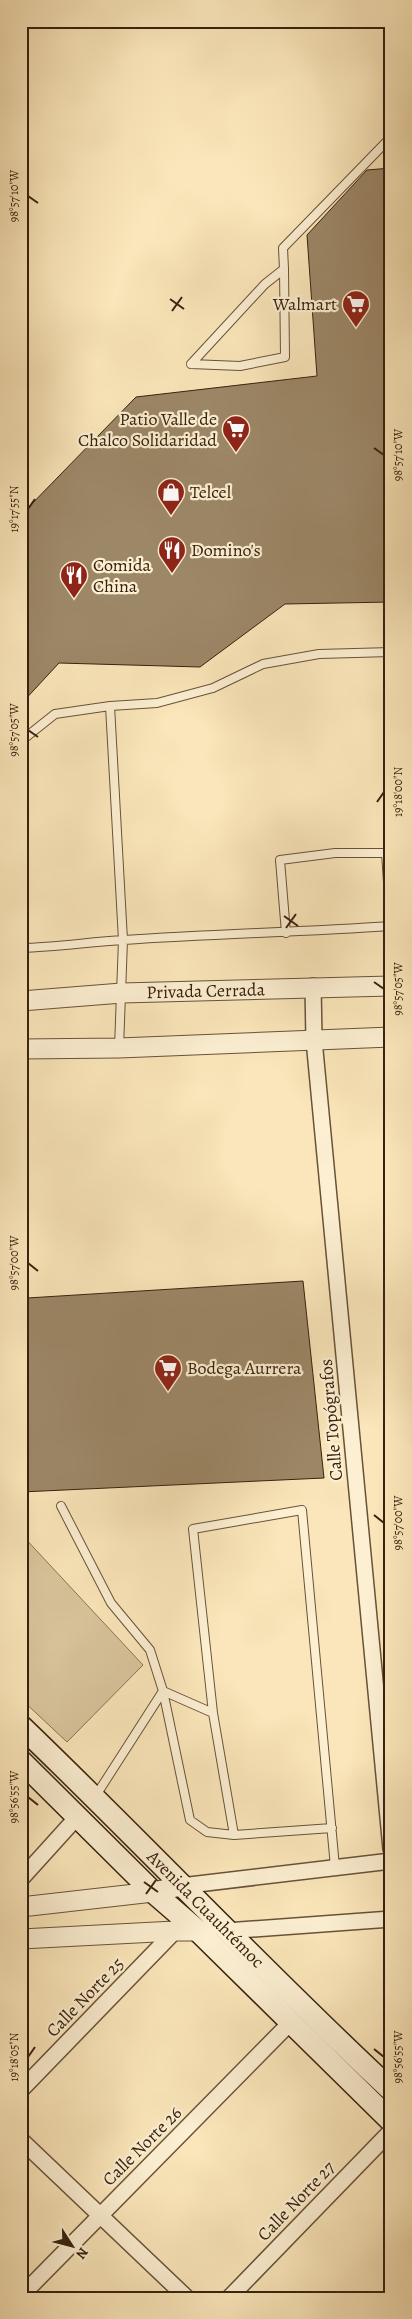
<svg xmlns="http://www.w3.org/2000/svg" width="412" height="2319" viewBox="0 0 412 2319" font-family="Alegreya,serif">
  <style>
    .green { fill: #d9c59d; stroke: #887356 }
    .building { fill: #9c8767; stroke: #37210e }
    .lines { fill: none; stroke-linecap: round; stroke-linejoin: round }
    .service-casing { stroke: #685239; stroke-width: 10 }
    .minor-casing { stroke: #685239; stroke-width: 18 }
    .tertiary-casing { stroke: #685239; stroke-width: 21 }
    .secondary-casing { stroke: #37210e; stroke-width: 24 }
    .service { stroke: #fcefd2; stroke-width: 8 }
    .minor { stroke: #fcefd2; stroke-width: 15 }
    .tertiary { stroke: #fcefd2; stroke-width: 19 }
    .secondary { stroke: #fcefd2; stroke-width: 21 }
    .ticks { fill: none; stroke: #37210e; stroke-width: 2 }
    .labels { text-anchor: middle; stroke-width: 4.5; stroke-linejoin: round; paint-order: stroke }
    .poi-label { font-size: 18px; fill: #37210e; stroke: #fcefd2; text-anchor: start }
    .street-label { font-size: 18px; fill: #37210e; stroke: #fcefd2 }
    .neatline { fill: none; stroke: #37210e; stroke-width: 2 }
    .ticks-label { font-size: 12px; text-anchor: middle; fill: #37210e }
  </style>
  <rect width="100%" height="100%" fill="#fae6ba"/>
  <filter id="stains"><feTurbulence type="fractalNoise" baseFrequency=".004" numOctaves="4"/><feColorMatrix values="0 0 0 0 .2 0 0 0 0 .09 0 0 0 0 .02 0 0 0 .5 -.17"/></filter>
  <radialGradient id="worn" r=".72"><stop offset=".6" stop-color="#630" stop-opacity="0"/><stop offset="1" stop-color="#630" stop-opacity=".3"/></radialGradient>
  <path class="green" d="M21 1534 143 1665 67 1742 21 1699Z"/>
  <path class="building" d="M391 168V602L285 604 200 667 59 663 21 704V515L136 397 317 376 307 235 367 170Z
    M303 1281 324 1478 21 1492V1307L27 1298Z"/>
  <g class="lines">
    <g class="service-casing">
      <path id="service" d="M191 364 265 284 284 269 283 248 391 137
        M191 364 240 366 285 357 284 269
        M110 706 123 940 119 1048
        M21 741 55 714 110 706 157 703 213 688 263 664 319 654 391 652
        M21 948C56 947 90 942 124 940 213 934 302 932 391 926L386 853H335L280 860 286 933
        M61 1506 111 1603 150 1650 163 1691 190 1820 207 1832 234 1835 332 1828
        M163 1691 213 1713 234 1835
        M213 1713 193 1529 302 1510 335 1867
        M95 1797 163 1691"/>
    </g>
    <g class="minor-casing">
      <path id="minor" d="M313 986 314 1040 391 1849
        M21 1879 78 1816
        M181 1886 391 1861
        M226 1931 391 1919
        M21 2090 175 1931
        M21 2140 187 2298
        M21 2296 290 2023
        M229 2298 391 2131"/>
    </g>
    <g class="tertiary-casing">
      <g id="tertiary">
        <path id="s1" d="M21 1001 122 993 391 986"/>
        <path d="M21 1049 119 1048 391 1037"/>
        <path d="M21 1907 153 1892 181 1886"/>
        <path d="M21 1939 175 1931H207"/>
      </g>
    </g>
    <g class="secondary-casing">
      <g id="secondary">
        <path id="s2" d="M21 1726C146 1846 264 1972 391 2090"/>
        <path d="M21 1761 153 1892 198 1931 391 2121"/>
      </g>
    </g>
    <use href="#service" class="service"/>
    <use href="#minor" class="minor"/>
    <use href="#tertiary" class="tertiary"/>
    <use href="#secondary" class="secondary"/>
  </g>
  <path class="ticks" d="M28 196 38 203M170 299 184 309M172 311 182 297M374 448 384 455M28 509 35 499M28 730 38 737M377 802 384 792M284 916 298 926M286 928 296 914M374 982 384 989M28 1263 38 1271M374 1515 384 1523M28 1797 38 1805M144 1882 158 1892M146 1894 156 1880M374 2049 384 2057M28 2057 35 2047"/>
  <defs>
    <g id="supermarket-pin" transform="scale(1.4375)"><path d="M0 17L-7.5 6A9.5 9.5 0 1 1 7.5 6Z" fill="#8f2418" stroke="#fcefd2"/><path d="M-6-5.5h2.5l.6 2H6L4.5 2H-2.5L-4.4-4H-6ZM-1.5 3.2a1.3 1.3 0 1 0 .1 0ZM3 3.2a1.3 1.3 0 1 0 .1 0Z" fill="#fff"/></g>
    <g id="shop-pin" transform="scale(1.4375)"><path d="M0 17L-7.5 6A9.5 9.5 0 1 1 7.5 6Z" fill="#8f2418" stroke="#fcefd2"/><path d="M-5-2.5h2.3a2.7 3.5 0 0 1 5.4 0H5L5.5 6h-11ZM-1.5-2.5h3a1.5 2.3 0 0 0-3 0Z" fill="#fff"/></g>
    <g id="restaurant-pin" transform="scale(1.4375)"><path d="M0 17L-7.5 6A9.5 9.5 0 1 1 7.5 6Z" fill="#8f2418" stroke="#fcefd2"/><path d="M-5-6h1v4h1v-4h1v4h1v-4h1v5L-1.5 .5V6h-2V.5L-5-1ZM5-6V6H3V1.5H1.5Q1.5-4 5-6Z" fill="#fff"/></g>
  </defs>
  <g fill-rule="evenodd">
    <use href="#supermarket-pin" x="356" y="304"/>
    <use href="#supermarket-pin" x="236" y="429"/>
    <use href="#shop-pin" x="171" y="492"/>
    <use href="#restaurant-pin" x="172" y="550"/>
    <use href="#restaurant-pin" x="74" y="575"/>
    <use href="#supermarket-pin" x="168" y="1368"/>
  </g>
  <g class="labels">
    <g class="poi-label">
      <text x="337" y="310" text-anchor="end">Walmart</text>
      <text x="217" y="425" text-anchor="end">Patio Valle de<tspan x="217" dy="21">Chalco Solidaridad</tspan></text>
      <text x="190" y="498">Telcel</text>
      <text x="191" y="556">Domino's</text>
      <text x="93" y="571">Comida<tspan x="93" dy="21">China</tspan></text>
      <text x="187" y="1374">Bodega Aurrera</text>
    </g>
    <g class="street-label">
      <text dy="6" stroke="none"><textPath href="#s1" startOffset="185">Privada Cerrada</textPath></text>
      <text transform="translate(331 1420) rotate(-95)" y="6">Calle Topógrafos</text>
      <text dy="6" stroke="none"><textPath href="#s2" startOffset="260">Avenida Cuauhtémoc</textPath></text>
      <text transform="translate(85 1997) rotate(-46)" y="6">Calle Norte 25</text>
      <text transform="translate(142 2146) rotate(-45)" y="6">Calle Norte 26</text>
      <text transform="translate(296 2201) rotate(-46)" y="6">Calle Norte 27</text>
    </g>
  </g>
  <rect width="412" height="2319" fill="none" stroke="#fae6ba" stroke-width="55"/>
  <g transform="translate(72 2246) rotate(126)" stroke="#fcefd2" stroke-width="4" paint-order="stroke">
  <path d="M0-4L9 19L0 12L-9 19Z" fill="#37210e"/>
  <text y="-8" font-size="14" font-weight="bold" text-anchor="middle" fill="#37210e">N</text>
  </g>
  <rect x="28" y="28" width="356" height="2264" class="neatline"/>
  <g class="ticks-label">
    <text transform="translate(14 196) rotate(-90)" y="4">98°57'10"W</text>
    <text transform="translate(398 455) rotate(-90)" y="4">98°57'10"W</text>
    <text transform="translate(14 509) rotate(-90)" y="4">19°17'55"N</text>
    <text transform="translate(14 730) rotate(-90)" y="4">98°57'05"W</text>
    <text transform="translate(398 792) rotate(-90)" y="4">19°18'00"N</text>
    <text transform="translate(398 989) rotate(-90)" y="4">98°57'05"W</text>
    <text transform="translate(14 1263) rotate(-90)" y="4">98°57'00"W</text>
    <text transform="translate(398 1523) rotate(-90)" y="4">98°57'00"W</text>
    <text transform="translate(14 1797) rotate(-90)" y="4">98°56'55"W</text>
    <text transform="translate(398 2057) rotate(-90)" y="4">98°56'55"W</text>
    <text transform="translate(14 2057) rotate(-90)" y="4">19°18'05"N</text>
  </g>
  <rect width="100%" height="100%" filter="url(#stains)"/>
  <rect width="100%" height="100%" fill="url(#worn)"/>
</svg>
